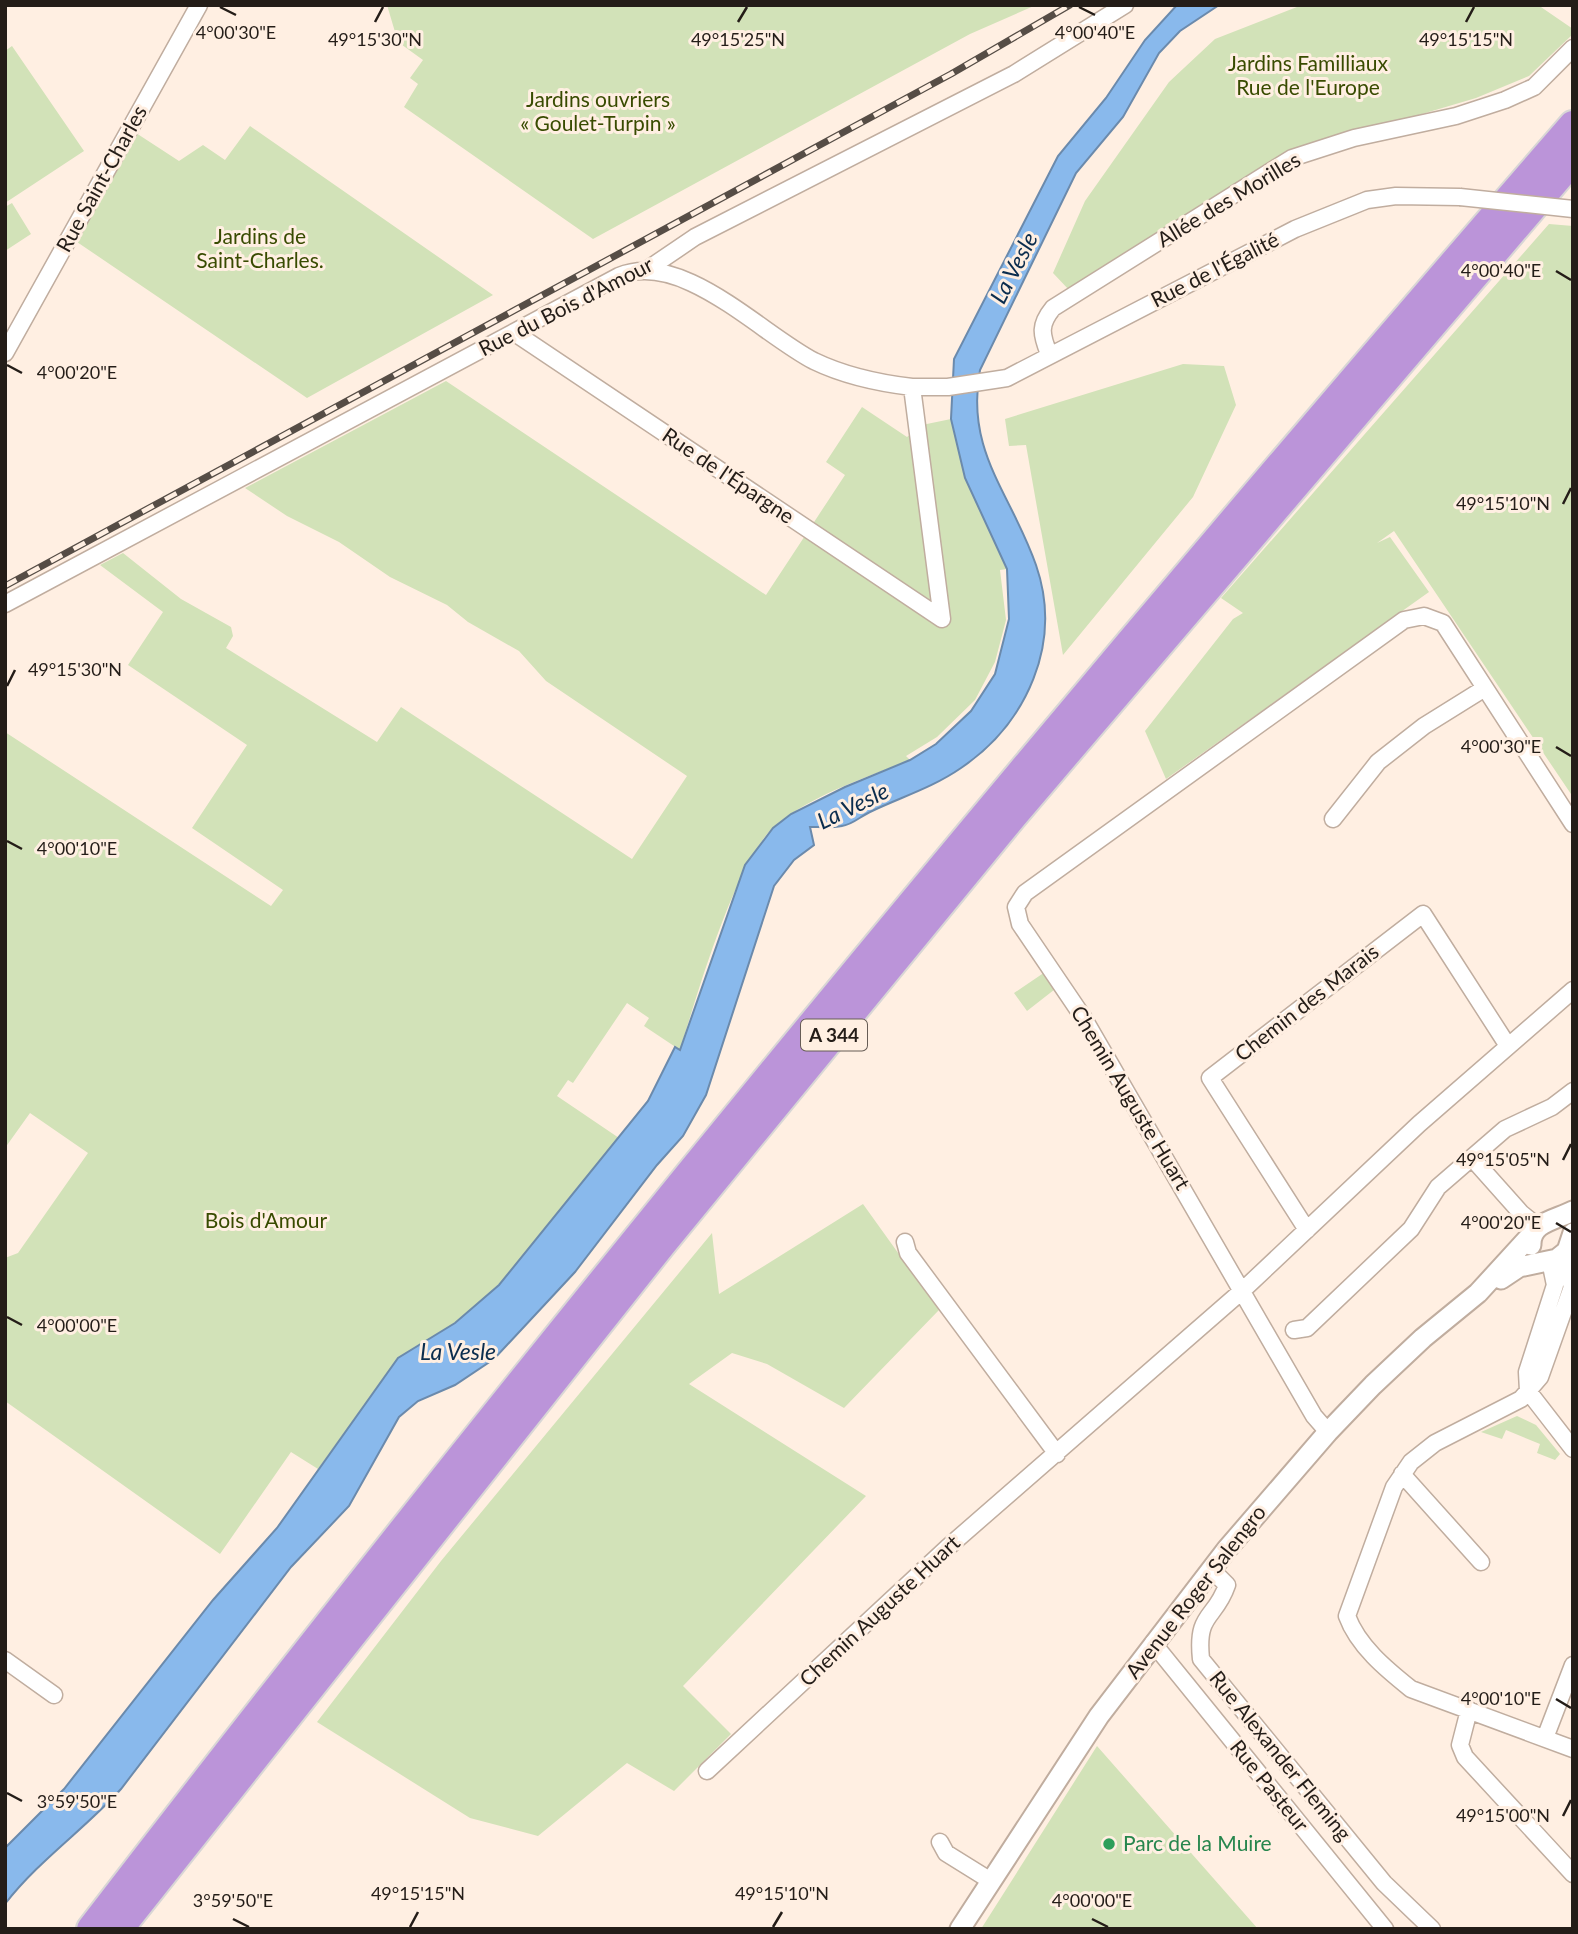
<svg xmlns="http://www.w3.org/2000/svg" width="1578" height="1934" viewBox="0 0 1578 1934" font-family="Lato,sans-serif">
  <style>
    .green { fill: #d2e2b8 }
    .water { fill: #89b9ec; stroke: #6b8aac; stroke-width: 2 }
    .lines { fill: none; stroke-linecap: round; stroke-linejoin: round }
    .minor-casing { stroke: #c0ad9f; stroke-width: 19 }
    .tertiary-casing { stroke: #c0ad9f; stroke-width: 23 }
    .motorway-casing { stroke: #d8d6d5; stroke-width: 32 }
    .minor { stroke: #fff; stroke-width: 16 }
    .tertiary { stroke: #fff; stroke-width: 19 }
    .motorway { stroke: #bb94d9; stroke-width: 28 }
    .rail-casing { stroke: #564d46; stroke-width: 7 }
    .rail { stroke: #ffefe2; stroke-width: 4.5; stroke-dasharray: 13; stroke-linecap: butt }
    .minor-bridge-casing { stroke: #c0ad9f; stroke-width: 19; stroke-linecap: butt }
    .minor-bridge { stroke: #fff; stroke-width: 16 }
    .ticks { fill: none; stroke: #241d18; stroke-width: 2.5 }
    .leisure-dot { fill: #2e9e5b; stroke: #ffefe2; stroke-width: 2.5 }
    .labels { text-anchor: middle; stroke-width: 6; stroke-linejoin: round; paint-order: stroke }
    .shield { fill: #ffefe2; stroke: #665c55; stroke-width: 2 }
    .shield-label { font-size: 19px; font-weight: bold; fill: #241d18 }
    .park-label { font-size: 21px; fill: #384b00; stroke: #ffefe2 }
    .street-label { font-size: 21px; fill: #241d18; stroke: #ffefe2 }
    .leisure-label { font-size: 21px; fill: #27864d; stroke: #ffefe2; text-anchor: start }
    .water-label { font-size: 23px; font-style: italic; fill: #0b2d4e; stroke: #ffefe2 }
    .ticks-label { font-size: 18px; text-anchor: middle; fill: #241d18; stroke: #ffefe2; stroke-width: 6; stroke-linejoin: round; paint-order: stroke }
  </style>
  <rect width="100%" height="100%" fill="#ffefe2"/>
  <path class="green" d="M387 5H1036L970 34 593 239 404 107 418 84 410 78 423 60 398 42Z
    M1302 5H1538L1573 29V34L1529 76 1476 98 1297 151 1253 173 1070 291 1053 273 1085 201 1169 82 1215 39Z
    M12 46 84 151 5 203V51Z
    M250 126 493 295 307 398 77 242 136 133 179 161 203 145 225 160Z
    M12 203 31 234 5 251V207Z
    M1549 224 1573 226V797L1394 531 1377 543 1390 537 1429 592 1166 779 1145 731 1233 619 1243 613 1221 598Z
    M1183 364 1224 366 1236 405 1193 497 1063 655 1026 445 1009 446 1005 419Z
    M446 381 766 595 845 475 826 462 862 407 907 437 922 425 951 419 965 478 1007 569 1000 570 1006 620 995 662 975 700 937 737 906 756 910 760C865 778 814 794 776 825 736 858 696 998 680 1050L644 1026 649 1018 627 1003 573 1083 568 1080 557 1096 619 1138 498 1286 455 1323 398 1358 318 1469 291 1452 220 1554 5 1401V1258L18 1253 88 1153 30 1113 5 1148V732L271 906 283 890 192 828 247 745 128 665 163 612 100 565 123 553 181 599 231 627 233 636 226 648 377 742 401 707 632 859 687 776 546 681 519 651 468 622 447 605 390 577 339 542 287 516 245 488Z
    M1048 970 1059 986 1027 1011 1014 993Z
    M863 1204 939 1310 844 1408 767 1364 732 1353 689 1384 866 1496 683 1686 731 1734 674 1791 627 1763 538 1836 470 1818 317 1722 441 1561 712 1233 719 1294Z
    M1517 1416 1536 1425 1560 1454 1555 1460 1537 1453 1540 1444 1506 1430 1502 1439 1481 1432Z
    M1097 1746 1258 1929H981Z"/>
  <path class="water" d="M1177 5H1219L1180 31 1159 53 1123 117 1076 173 980 370C965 452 1011 493 1036 565 1063 643 1027 723 961 768 932 788 901 797 870 812 861 816 852 825 842 826 832 828 820 827 810 827L814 845 794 860 774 886 706 1095 683 1136 657 1165 575 1272 494 1359 455 1385 418 1401 399 1417 349 1506 291 1567 121 1789C85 1829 39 1860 5 1904V1848L64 1789 213 1600 277 1528 398 1358 455 1323 499 1285 648 1101 675 1047 680 1050 745 865 773 828 791 814 845 787 910 760 936 744 971 711 995 674 1009 619 1007 569 965 478 951 419 954 359 1058 156 1106 98 1145 40Z"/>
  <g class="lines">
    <g class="minor-casing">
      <path id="minor" d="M648 269 695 237 1014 74 1125 5
        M515 333 942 619
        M5 353 199 5
        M1049 354C1041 334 1039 325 1053 308L1292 158 1354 138 1456 116 1505 100 1534 87 1573 48
        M912 387H948L1007 378 1295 229 1367 200 1396 196 1460 197
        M5 604 619 276C682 250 760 333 814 361 845 376 878 383 912 387L942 619
        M1333 819 1378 762 1424 726 1485 688
        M1472 1158 1521 1213 1537 1226
        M1307 1230 1210 1078 1423 914 1508 1046
        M905 1242 908 1253 1057 1454
        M1563 1256 1572 1287 1540 1377 1521 1399 1435 1443 1411 1462 1394 1487 1347 1616C1358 1646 1386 1669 1411 1689L1573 1749
        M1550 1261 1555 1285 1527 1372 1528 1391 1573 1449
        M1294 1330 1307 1328 1411 1229 1438 1187 1505 1129 1552 1107 1573 1091
        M1328 1432 1314 1416 1083 1017 1020 924 1016 907 1025 893 1404 620 1424 616 1443 623 1573 824
        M1402 1474 1481 1562
        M1211 1569 1227 1585C1215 1620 1196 1612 1201 1659L1384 1883 1432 1929
        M1153 1643 1385 1929
        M5 1660 54 1695
        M1469 1710 1460 1745 1465 1757 1573 1874
        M1545 1738 1573 1665
        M707 1771 947 1548 1243 1290 1419 1124 1573 990
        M940 1842 946 1853 991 1881"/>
    </g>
    <g class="tertiary-casing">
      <path id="tertiary" d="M1531 1245C1530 1222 1556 1220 1573 1211
        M1501 1279 1519 1267 1557 1259 1567 1251 1573 1233
        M960 1929 1099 1716 1227 1549 1328 1432 1373 1385 1423 1338 1478 1293 1532 1234"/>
    </g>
    <g class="motorway-casing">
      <path id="motorway" d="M91 1929C566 1312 1063 712 1573 125
        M119 1929 662 1244 1013 816 1573 160"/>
    </g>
    <use href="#minor" class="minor"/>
    <use href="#tertiary" class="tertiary"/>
    <use href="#motorway" class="motorway"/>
    <g class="rail-casing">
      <path id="rail" d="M5 586 951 74 1070 5"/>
    </g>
    <use href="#rail" class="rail"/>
    <g class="minor-bridge-casing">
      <path id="minor-bridge" d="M1460 197 1573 209"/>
    </g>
    <use href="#minor-bridge" class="minor-bridge"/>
  </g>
  <path class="ticks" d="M220 7 236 15M1079 7 1095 15M375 22 383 7M738 22 747 7M1466 22 1474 7M1556 271 1571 280M7 365 22 373M1563 504 1571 488M7 686 15 670M1556 747 1571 756M7 841 22 849M1563 1160 1571 1144M1556 1223 1571 1232M7 1317 22 1325M1556 1699 1571 1708M7 1793 22 1801M1563 1816 1571 1800M233 1919 249 1927M1092 1919 1108 1927M410 1927 418 1912M773 1927 782 1912"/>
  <circle class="leisure-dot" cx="1109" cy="1844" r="7"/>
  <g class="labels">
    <rect class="shield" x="801" y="1019.5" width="66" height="31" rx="5"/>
    <g class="shield-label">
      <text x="834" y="1042">A 344</text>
    </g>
    <g class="park-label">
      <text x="1308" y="71">Jardins Familliaux<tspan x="1308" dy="24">Rue de l'Europe</tspan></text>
      <text x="598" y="107">Jardins ouvriers<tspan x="598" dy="24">« Goulet-Turpin »</tspan></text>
      <text x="260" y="244">Jardins de<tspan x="260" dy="24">Saint-Charles.</tspan></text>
      <text x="266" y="1228">Bois d'Amour</text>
    </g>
    <g class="street-label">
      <text transform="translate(102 179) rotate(-61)" y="7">Rue Saint-Charles</text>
      <text transform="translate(1229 200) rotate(-31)" y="7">Allée des Morilles</text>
      <text transform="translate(1215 270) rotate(-27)" y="7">Rue de l'Égalité</text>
      <text transform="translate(566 307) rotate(-27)" y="7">Rue du Bois d'Amour</text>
      <text transform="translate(728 476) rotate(34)" y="7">Rue de l'Épargne</text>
      <text transform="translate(1307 1003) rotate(-38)" y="7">Chemin des Marais</text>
      <text transform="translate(1130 1098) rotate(59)" y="7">Chemin Auguste Huart</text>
      <text transform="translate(1196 1592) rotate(-52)" y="7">Avenue Roger Salengro</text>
      <text transform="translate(880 1611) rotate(-43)" y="7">Chemin Auguste Huart</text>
      <text transform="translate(1280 1756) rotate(51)" y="7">Rue Alexander Fleming</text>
      <text transform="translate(1269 1786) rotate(51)" y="7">Rue Pasteur</text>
    </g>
    <g class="leisure-label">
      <text x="1123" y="1851">Parc de la Muire</text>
    </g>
    <g class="water-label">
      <text transform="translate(1014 268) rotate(-63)" y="8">La Vesle</text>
      <text transform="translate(853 806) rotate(-26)" y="8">La Vesle</text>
      <text x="458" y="1360">La Vesle</text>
    </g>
  </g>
  <g class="ticks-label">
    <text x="1095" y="39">4°00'40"E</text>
    <text x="236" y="39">4°00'30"E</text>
    <text x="375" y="46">49°15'30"N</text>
    <text x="738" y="46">49°15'25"N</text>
    <text x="1466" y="46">49°15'15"N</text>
    <text x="1501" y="277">4°00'40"E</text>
    <text x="77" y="379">4°00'20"E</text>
    <text x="1503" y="510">49°15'10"N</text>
    <text x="75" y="676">49°15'30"N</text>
    <text x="1501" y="753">4°00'30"E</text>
    <text x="77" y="855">4°00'10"E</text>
    <text x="1503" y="1166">49°15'05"N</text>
    <text x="1501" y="1229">4°00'20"E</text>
    <text x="77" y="1332">4°00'00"E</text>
    <text x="1501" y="1705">4°00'10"E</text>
    <text x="77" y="1808">3°59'50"E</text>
    <text x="1503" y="1822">49°15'00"N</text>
    <text x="418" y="1900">49°15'15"N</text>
    <text x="782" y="1900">49°15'10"N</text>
    <text x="233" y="1907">3°59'50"E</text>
    <text x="1092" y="1907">4°00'00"E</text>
  </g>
  <rect width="1578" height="1934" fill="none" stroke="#241d18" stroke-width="14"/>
</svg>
